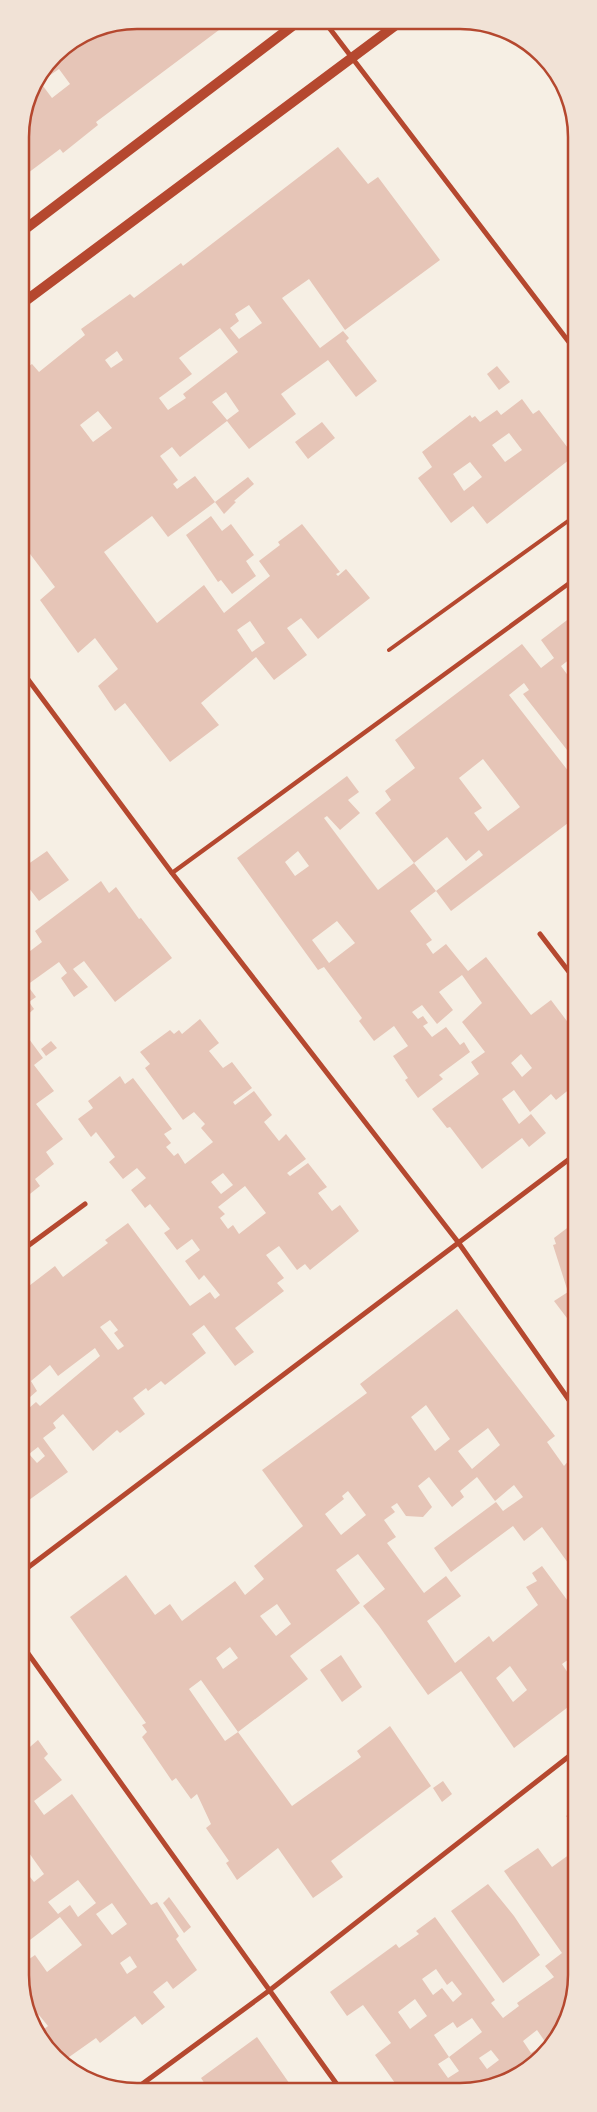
<svg xmlns="http://www.w3.org/2000/svg" width="597" height="2112" viewBox="0 0 597 2112" font-family="'Roboto Condensed',sans-serif">
  <style>
    .building { fill: #e6c5b7; fill-rule: evenodd }
    .lines { fill: none; stroke-linecap: round; stroke-linejoin: round }
    .service { stroke: #b5482f; stroke-width: 4 }
    .pedestrian { stroke: #b5482f; stroke-width: 4.5 }
    .minor { stroke: #b5482f; stroke-width: 5 }
    .secondary { stroke: #b5482f; stroke-width: 10 }
    .rim { fill: none; stroke: #b5482f; stroke-width: 2.5 }
  </style>
  <rect width="100%" height="100%" fill="#f6efe4"/>
  <path class="building" d="M137 20 231 21 96 122 98 125 63 153 60 149 20 179V129L32 85 54 54 92 29ZM59 69 70 84 52 98 40 82Z
    M338 147 368 184 378 177 440 260 345 330 309 279 282 298 320 348 343 331 349 338 346 341 377 381 356 397 328 360 281 394 296 414 249 449 227 421 180 457 172 447 160 456 178 480 173 484 177 489 195 476 215 502 168 537 152 516 104 552 157 623 204 585 224 613 270 576 259 561 280 545 278 542 302 524 340 572 336 574 338 576 346 569 370 598 318 639 301 618 287 628 307 655 274 680 256 657 201 703 219 725 170 762 125 703 115 711 98 686 118 669 95 638 78 653 40 600 55 587 21 542 20 372 32 364 39 372 85 335 81 329 130 294 134 298 181 263 183 266ZM249 305 262 323 239 339 230 328 239 321 235 314ZM220 328 238 352 183 394 186 398 168 410 159 398 192 374 179 358ZM117 351 123 360 111 368 105 360ZM226 392 239 411 227 420 212 402ZM98 411 112 428 93 442 80 425ZM250 621 265 643 252 652 237 630Z
    M497 366 510 382 499 390 487 374Z
    M522 399 533 414 539 410 574 456 487 524 473 506 451 523 418 478 432 467 422 452 470 415 472 418 475 416 480 422 497 410 501 415ZM509 433 522 450 505 462 492 445ZM470 462 482 477 464 491 453 474Z
    M322 422 335 438 308 459 295 442Z
    M248 477 254 484 234 501 236 502 224 514 215 502Z
    M211 516 222 531 231 524 254 555 246 561 256 576 232 594 221 580 218 582 186 535Z
    M575 614V655L561 666 575 685V752L571 755 523 694 529 690 524 683 509 695 576 781V817L451 911 436 891 483 855 479 850 466 861 447 837 414 863 375 813 391 800 385 791 415 768 395 740 522 644 541 668 554 658 541 640ZM483 759 520 807 488 831 474 813 482 808 459 778Z
    M347 776 359 792 348 800 360 813 340 830 327 816 324 818 378 890 414 863 436 891 410 911 432 940 426 944 433 954 446 944 468 971 486 957 531 1015 551 1000 576 1033V1084L556 1100 551 1094 530 1112 514 1090 502 1099 519 1124 531 1114 546 1133 529 1147 522 1138 482 1169 450 1127 447 1128 432 1109 479 1074 471 1062 485 1052 462 1022 482 1003 462 975 439 992 453 1010 437 1024 422 1005 412 1012 418 1019 423 1016 428 1023 423 1026 432 1037 446 1027 460 1045 464 1042 470 1052 439 1075 443 1079 418 1098 405 1080 408 1078 393 1056 408 1046 394 1026 374 1041 359 1021 362 1018 324 967 318 970 237 858ZM298 851 309 866 295 876 285 862ZM337 921 355 943 329 963 312 940ZM521 1054 532 1068 522 1077 511 1063Z
    M47 851 69 880 39 901 21 878V869Z
    M101 881 109 893 116 887 139 919 141 918 172 958 115 1002 84 961 73 969 88 987 74 997 61 978 67 973 59 962 27 985 36 997 29 1002 34 1009 24 1018 21 1014V958L42 942 35 931Z
    M200 1019 219 1043 209 1051 223 1068 232 1062 252 1088 233 1102 235 1105 254 1091 272 1115 264 1122 279 1141 286 1134 306 1159 287 1173 290 1176 308 1163 327 1187 318 1193 332 1211 340 1205 359 1231 310 1270 305 1264 297 1270 279 1246 266 1255 284 1278 277 1283 284 1291 235 1328 254 1352 235 1366 204 1325 192 1334 206 1353 165 1385 161 1381 148 1391 146 1388 133 1398 145 1414 120 1433 117 1430 93 1451 63 1414 53 1423 56 1428 43 1438 68 1472 22 1505V1414L36 1402 40 1406 100 1356 95 1348 58 1376 50 1365 31 1381 37 1391 22 1404 21 1296 27 1292 25 1289 55 1266 63 1277 108 1243 105 1240 128 1223 190 1306 210 1292 215 1299 220 1295 204 1275 199 1280 185 1261 200 1250 192 1239 177 1250 164 1233 170 1229 150 1204 145 1208 131 1190 146 1178 137 1168 123 1179 109 1162 115 1157 96 1132 91 1137 78 1119 93 1108 88 1101 120 1076 125 1084 133 1078 172 1129 164 1134 171 1143 166 1147 174 1156 178 1153 185 1164 213 1142 201 1128 205 1124 194 1112 183 1120 145 1068 150 1064 140 1052 170 1030 174 1034 179 1030 182 1034ZM223 1173 233 1185 221 1194 211 1182ZM245 1186 266 1213 239 1234 233 1225 228 1229 220 1218 225 1214 218 1207ZM110 1320 118 1330 114 1333 124 1346 118 1350 100 1327ZM38 1447 45 1456 37 1463 29 1454Z
    M21 1028 43 1058 34 1065 54 1091 36 1104 63 1139 46 1152 54 1164 35 1179 40 1186 21 1201V1095L26 1091 21 1084Z
    M51 1041 57 1048 46 1056 41 1049Z
    M575 1222 576 1230V1330L554 1301 568 1292 553 1245 556 1244 554 1238Z
    M457 1309 555 1436 547 1442 564 1466 571 1458 576 1465V1574L542 1527 524 1541 513 1526 451 1572 434 1548 496 1502 503 1511 523 1497 514 1485 495 1501 477 1477 460 1491 464 1497 452 1507 429 1477 418 1486 432 1507 423 1517 406 1516 397 1503 391 1507 395 1512 384 1520 396 1537 387 1543 424 1593 446 1576 461 1596 427 1621 455 1663 489 1636 493 1642 538 1605 526 1587 537 1581 532 1573 542 1566 576 1612V1654L562 1664 576 1685V1701L514 1748 461 1671 428 1695 379 1626 363 1606 385 1589 358 1554 336 1570 360 1603 290 1656 308 1679 238 1732 201 1680 189 1689 225 1741 238 1732 292 1806 361 1757 357 1751 390 1726 431 1786 331 1861 343 1877 313 1898 278 1848 237 1880 226 1863 229 1861 206 1828 211 1824 197 1794 191 1799 176 1778 172 1781 142 1737 147 1732 142 1725 146 1723 70 1617 126 1575 155 1615 170 1604 182 1621 235 1581 245 1595 264 1579 254 1566 303 1526 262 1470 367 1393 360 1384ZM426 1405 450 1439 435 1451 411 1417ZM488 1428 500 1445 472 1469 458 1451ZM348 1491 366 1515 341 1535 325 1514 344 1499 342 1496ZM277 1604 291 1624 276 1636 260 1616ZM230 1647 238 1658 223 1669 216 1658ZM510 1666 527 1690 513 1702 496 1678Z
    M341 1655 362 1687 342 1702 320 1670Z
    M38 1740 48 1754 44 1758 62 1780 34 1801 44 1815 72 1794 151 1905 157 1902 179 1936 176 1939 197 1970 173 1989 167 1981 153 1992 165 2007 142 2025 135 2016 100 2043 96 2038 62 2062 54 2058 40 2032 48 2026 39 2015 33 2019 22 1998V1964L35 1955 47 1972 82 1945 60 1917 26 1943 22 1939V1867L34 1882 44 1874 22 1843V1749L24 1752ZM78 1880 96 1903 78 1917 70 1905 58 1914 48 1902ZM112 1903 127 1924 112 1935 96 1914ZM130 1956 137 1967 127 1974 120 1963Z
    M443 1781 452 1794 442 1802 433 1788Z
    M577 1808V1830L566 1816Z
    M538 1848 552 1867 577 1849V1983L555 2037 546 2043 537 2030 523 2041 531 2053 547 2042 550 2047 548 2052 518 2077 498 2084 494 2079 480 2090H400L375 2055 391 2043 363 2005 347 2016 330 1992 396 1944 399 1948 419 1934 416 1931 435 1917 495 2000 491 2003 503 2018 519 2006 517 2003 554 1977 545 1966 562 1953 504 1871ZM436 1969 447 1985 452 1981 462 1994 453 2002 442 1988 433 1995 422 1979ZM415 1999 427 2016 410 2029 398 2012ZM472 2018 482 2032 449 2057 459 2071 448 2078 438 2064 449 2057 434 2035 453 2022 457 2028ZM491 2050 499 2060 487 2069 479 2058Z
    M488 1884 514 1916 540 1955 503 1983 451 1911Z
    M169 1897 191 1927 184 1933 163 1903Z
    M257 2037 294 2090H209L201 2078Z"/>
  <g class="lines">
    <path class="service" d="M389 650 575 516"/>
    <path class="pedestrian" d="M172 873 575 579"/>
    <path class="minor" d="M324 21 575 350
      M21 670 172 873 458 1242 576 1410
      M540 934 576 981
      M21 1251 85 1204
      M22 1572 576 1154
      M22 1645 341 2090
      M134 2090 270 1990 577 1750"/>
    <path class="secondary" d="M20 233 299 21
      M20 305 400 22"/>
  </g>
  <path d="M0 0H597V2112H0ZM137 29H460A108 108 0 0 1 568 137V1975A108 108 0 0 1 460 2083H137A108 108 0 0 1 29 1975V137A108 108 0 0 1 137 29Z" fill="#f1e2d6" fill-rule="evenodd"/>
  <path class="rim" d="M137 29H460A108 108 0 0 1 568 137V1975A108 108 0 0 1 460 2083H137A108 108 0 0 1 29 1975V137A108 108 0 0 1 137 29Z"/>
</svg>
